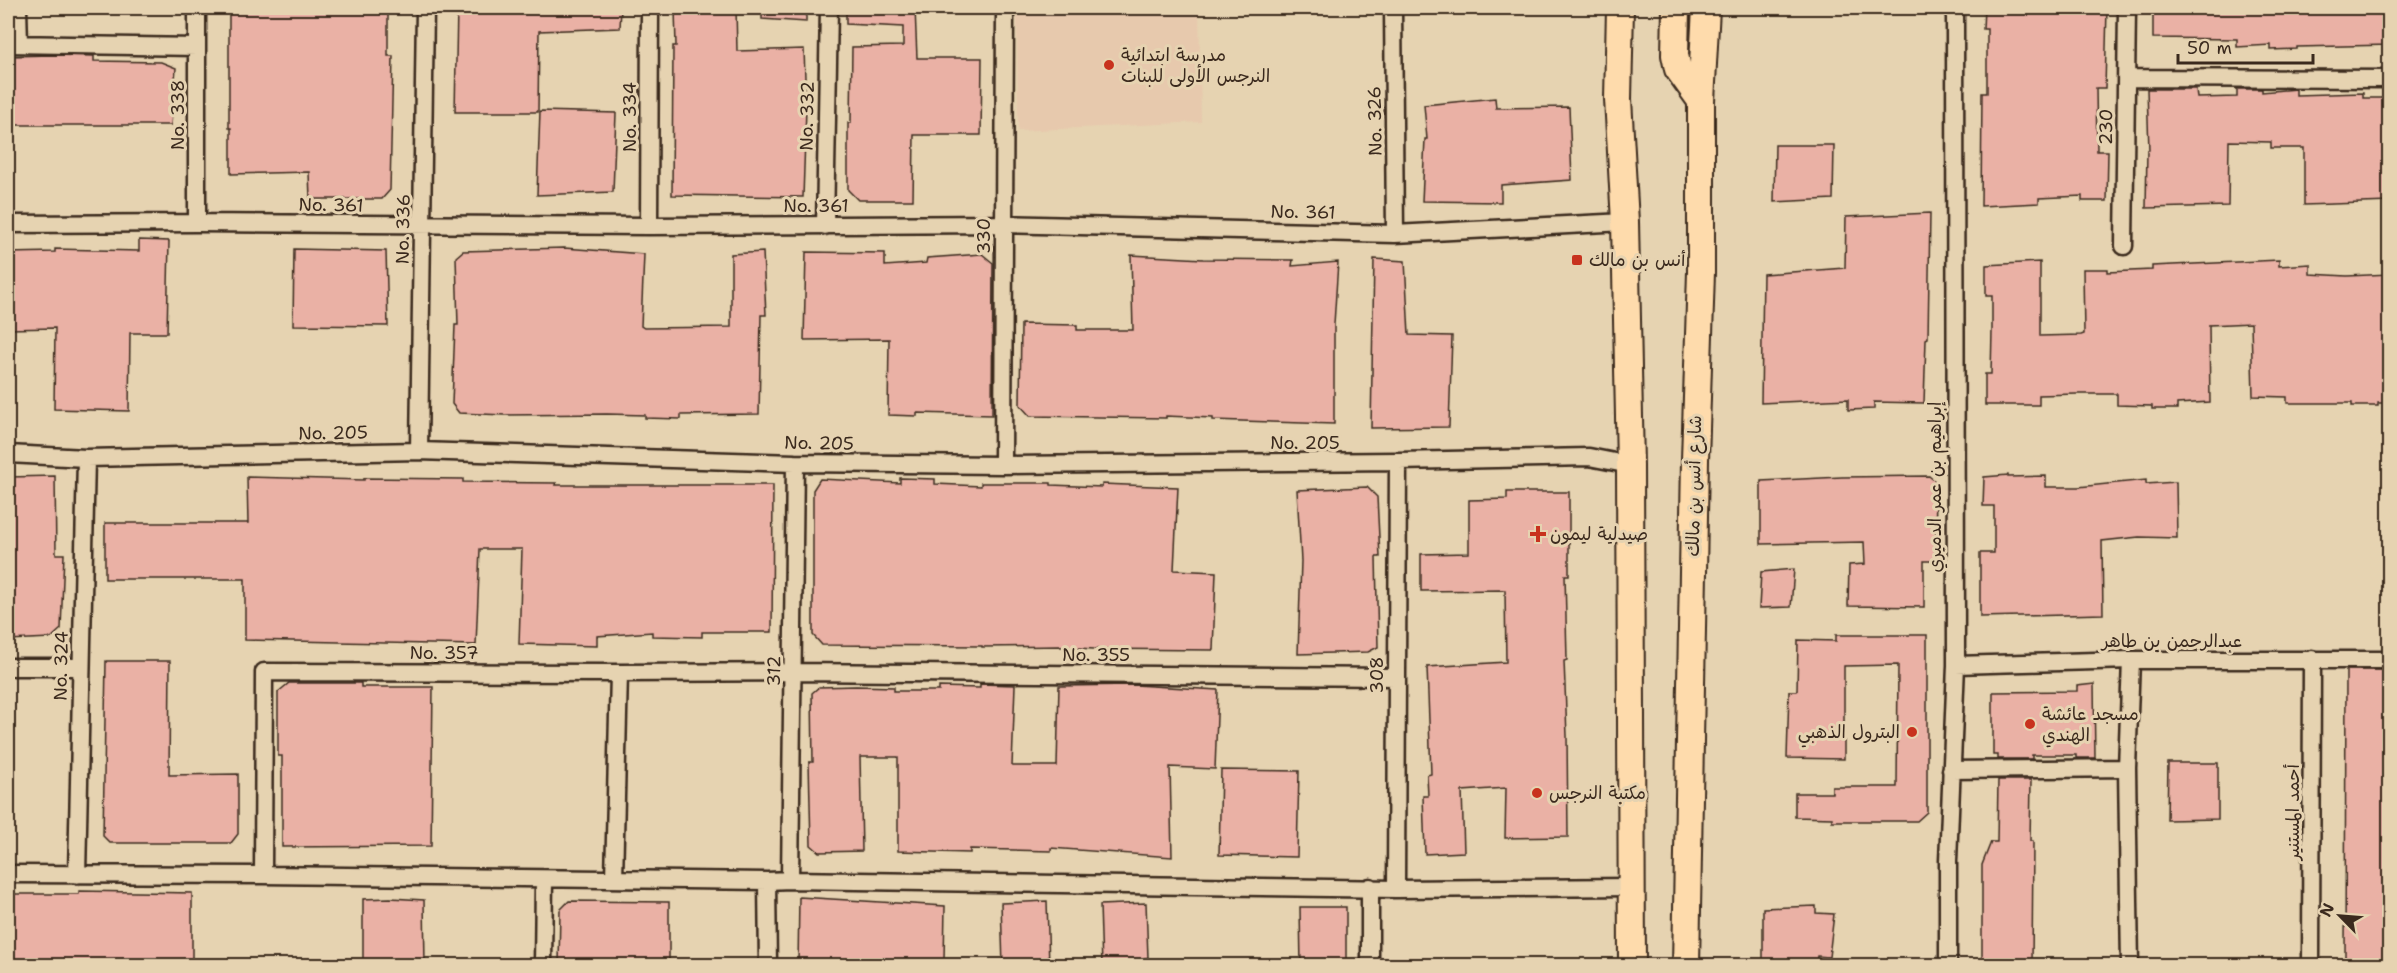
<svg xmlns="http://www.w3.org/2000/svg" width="2397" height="973" viewBox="0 0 2397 973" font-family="'Shantell Sans','Playpen Sans Arabic',sans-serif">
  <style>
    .built { fill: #e7c9ad }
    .building { fill: #eab1a5; stroke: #3b2a1e; stroke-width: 1.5 }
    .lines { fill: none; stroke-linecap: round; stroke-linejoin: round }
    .street-casing { stroke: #3b2a1e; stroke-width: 21 }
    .primary-casing { stroke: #3b2a1e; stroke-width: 30 }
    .street { stroke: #e6d3b1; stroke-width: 16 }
    .primary { stroke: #fedbac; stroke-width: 26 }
    .poi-dot { fill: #c8321e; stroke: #e6d3b1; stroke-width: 2 }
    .labels { text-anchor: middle; stroke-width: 6; stroke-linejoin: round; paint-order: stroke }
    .poi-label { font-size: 18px; fill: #3b2a1e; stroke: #e6d3b1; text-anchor: start }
    .street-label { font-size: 18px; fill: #3b2a1e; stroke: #e6d3b1 }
  </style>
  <rect width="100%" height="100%" fill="#e6d3b1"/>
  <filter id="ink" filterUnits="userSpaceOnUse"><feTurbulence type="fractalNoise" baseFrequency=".0167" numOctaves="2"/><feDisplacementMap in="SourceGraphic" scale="12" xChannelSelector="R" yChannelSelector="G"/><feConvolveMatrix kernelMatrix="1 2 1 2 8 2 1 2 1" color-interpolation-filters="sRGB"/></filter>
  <g filter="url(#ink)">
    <path class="built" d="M1017 8H1199L1201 122 1018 131Z"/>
    <path class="building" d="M229 8H388V56H393L390 190 382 199H310L309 172 231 174V128H229Z
      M457 8H621L620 28 539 31 538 112H455Z
      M675 8H736L737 51 804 49 806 108 803 197 672 195 673 46H676Z
      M762 8H806V22L762 19Z
      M846 8H915L917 58H982L981 135H914L913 200H858L848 190V123H851L852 47 903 46V27L846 24Z
      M1984 8H2107L2105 88H2096L2097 151H2108L2107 201H2082V196L2039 198V203L1981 206 1982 93H1987V29H1983Z
      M2153 8H2390V45L2297 47V49L2271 50V45L2237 47V39L2153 38Z
      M53 55 94 56V61L161 62 176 68 171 125H8V56Z
      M2147 89H2196L2197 98 2237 97V89H2262V92L2296 89V95L2363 93V98H2390V202L2304 205V148H2271V142L2229 141 2228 206 2146 208 2147 150H2149Z
      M1495 98 1496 108 1569 107 1572 180 1501 185V202L1422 201 1425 139H1427L1424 105Z
      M540 111 616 113 613 192 537 195Z
      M1775 145H1834L1833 199 1774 202Z
      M1930 213 1928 338 1926 339 1924 403 1874 402V409L1848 410V399L1761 403 1763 274 1845 268 1846 217Z
      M139 240 169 241 167 333H130L129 411 54 409 55 328 8 329V253L55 252V249L139 251Z
      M564 248 644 254 641 326 644 328 731 327V254L763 252 766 315H761L759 414 681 415V419L645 418V415L607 414 504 415 459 413 452 404 455 325H458L456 257 463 251Z
      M294 249 386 251 388 326 293 325Z
      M806 252 885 253V266L926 263 927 258 982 254 993 263 992 415 917 413V416L888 415 889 339 804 340Z
      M1131 255 1203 259 1293 260 1292 266 1338 262 1334 324V424L1213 420V418L1166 416V418L1030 416 1020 405 1021 324 1077 325V330H1133Z
      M1374 259 1405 261 1409 335 1452 336 1449 427 1371 428Z
      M2279 260V266L2310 264V274L2347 276 2390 274V403H2378V406H2352V403H2287V397L2253 396 2251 323 2209 325 2210 402 2177 404V409H2152V406L2117 405V394H2077L2039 395V405H1985V374H1991L1992 331V296H1986V265L2040 262V336L2081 335 2084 334 2083 269H2108V272L2152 270V266Z
      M2008 475V477L2046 476V487H2078L2146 480V484L2176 482 2177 538 2139 537 2102 541 2103 614 1980 617V553H1994V506H1983L1984 477Z
      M55 476 56 554H64L61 629 51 638 8 640V477Z
      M1929 476 1936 482 1935 561H1924V607L1848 606 1849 565 1865 564 1864 542 1761 544V481L1842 477Z
      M247 477 364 480V478L463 479V482L556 483 555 485H773L772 632H702V637L652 636V632L597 636V646L519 644 522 549H480L476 645 245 640V579H105V523H248Z
      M900 478 935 479V484L981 486V483H1051V485L1102 487V484L1178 487 1174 570 1216 572 1213 650 1094 649 1061 647V646L982 647V646L822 645 813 635V490L820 479 900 483Z
      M1367 487 1377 497 1380 557H1376L1378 647 1368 652 1298 654 1301 561 1297 490Z
      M1507 492H1569V575H1565L1567 660 1564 661 1567 736 1568 837 1505 838 1506 788 1462 791 1464 852 1425 854 1423 796H1428L1427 775 1431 774 1427 667 1506 662 1505 590 1421 591V554L1469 553V500L1507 499Z
      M1794 569 1791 607 1759 608 1761 572Z
      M1836 635H1927V812L1917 821H1832V818L1795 817V793H1832V787H1897L1898 665 1844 666V759L1787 758 1789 691H1797L1798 640 1836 641Z
      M106 661H170L169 775 238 774V834L231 843H110L103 836Z
      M2346 670H2390V962H2345Z
      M289 683H361V687H433L431 846 282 847V756H278V692Z
      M980 684 1015 685 1012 766H1057L1059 686 1135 685 1218 690 1215 769 1170 767 1172 857 1051 848V851L970 849V853L898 851V757H860L862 851 819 852 811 845 809 762H813L812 693 819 687 856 686 894 687V691H939V687L980 688Z
      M2094 684 2095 758H2076V755H2032V759H1998V755H1993V692L2077 691V686Z
      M2168 763H2218V819L2167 820Z
      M1221 770 1299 771 1297 857 1219 855Z
      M1998 780H2031L2030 841H2033L2032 966H1982V865L1991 842H1997Z
      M79 891 192 893V966H8V894H79Z
      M799 897 945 906 944 960H911V966H798Z
      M390 898 424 900 425 966H363V899Z
      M569 901 669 902V966H559L560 910Z
      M1047 901 1049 966H1003L1001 903Z
      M1146 903 1148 958H1145V966H1102L1100 905Z
      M1816 906V913L1834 914 1829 957 1817 956 1816 965 1763 964V908Z
      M1300 907H1346V966H1301Z"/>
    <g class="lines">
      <g class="street-casing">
        <path id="street" d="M18 8 19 44
          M1393 8 1395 234
          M8 44 197 47
          M2126 78 2390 79
          M197 223V8
          M8 224 197 223 649 226 1003 224 1395 234 1625 222
          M649 226 650 8
          M825 226 829 8
          M2124 246 2127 8
          M419 451 425 8
          M8 454 86 458 419 451 795 463 1003 465 1398 461 1589 457 1630 465
          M1003 465 1005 8
          M1956 665 2131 660H2390
          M8 667H81
          M619 673 794 672 1397 677
          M1951 770 2127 768
          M8 874 263 875 767 881 790 880 1396 889 1632 887
          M77 875 86 458
          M263 875 264 672 619 673 614 879
          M790 880 795 463
          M767 881 768 966
          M1396 889 1398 461
          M543 966 544 879
          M1370 966V887
          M1948 966V861L1956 665 1955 8
          M2130 966 2127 768 2131 660
          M2311 966 2312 659"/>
      </g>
      <g class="primary-casing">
        <path id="primary" d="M1620 8 1618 99 1625 222 1630 465 1632 966
          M1676 8 1675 55 1678 69 1701 101
          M1686 966 1695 460 1701 272V101L1706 8"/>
      </g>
      <use href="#street" class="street"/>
      <use href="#primary" class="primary"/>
    </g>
  </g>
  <g class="poi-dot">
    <circle cx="1109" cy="65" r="6"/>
    <rect x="1571" y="254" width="12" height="12" rx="3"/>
    <path d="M1535 525h6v6h6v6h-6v6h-6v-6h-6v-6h6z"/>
    <circle cx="2030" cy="724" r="6"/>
    <circle cx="1912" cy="732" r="6"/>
    <circle cx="1537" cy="793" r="6"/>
  </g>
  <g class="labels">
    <g class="poi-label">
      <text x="1121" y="61">مدرسة ابتدائية<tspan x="1121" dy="21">النرجس الأولى للبنات</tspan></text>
      <text x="1589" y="266">أنس بن مالك</text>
      <text x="1550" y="540">صيدلية ليمون</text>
      <text x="2042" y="720">مسجد عائشة<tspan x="2042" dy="21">الهندي</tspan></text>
      <text x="1900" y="738" text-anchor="end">البترول الذهبي</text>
      <text x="1549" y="799">مكتبة النرجس</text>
    </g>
    <g class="street-label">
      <text transform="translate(178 115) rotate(-90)" y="6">No. 338</text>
      <text transform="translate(807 116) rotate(-89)" y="6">No. 332</text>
      <text transform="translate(630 117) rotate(-90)" y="6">No. 334</text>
      <text transform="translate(1375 121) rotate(-91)" y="6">No. 326</text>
      <text transform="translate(2106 127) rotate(-89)" y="6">230</text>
      <text transform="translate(331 205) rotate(1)" y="6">No. 361</text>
      <text x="816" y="212">No. 361</text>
      <text transform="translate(1303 212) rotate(1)" y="6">No. 361</text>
      <text transform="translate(403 229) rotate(-89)" y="6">No. 336</text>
      <text transform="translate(984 236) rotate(-90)" y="6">330</text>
      <text transform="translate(333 433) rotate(-1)" y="6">No. 205</text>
      <text transform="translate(819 443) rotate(1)" y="6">No. 205</text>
      <text x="1305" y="449">No. 205</text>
      <text transform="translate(1694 486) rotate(-89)" y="6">شارع أنس بن مالك</text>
      <text transform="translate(1935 487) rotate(-90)" y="6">إبراهيم بن عمر الدميري</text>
      <text x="2172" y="647">عبدالرحمن بن طاهر</text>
      <text x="444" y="659">No. 357</text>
      <text x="1096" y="661">No. 355</text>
      <text transform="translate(61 666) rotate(-89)" y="6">No. 324</text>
      <text transform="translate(774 671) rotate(-89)" y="6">312</text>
      <text transform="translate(1377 675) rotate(-90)" y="6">308</text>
      <text transform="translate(2293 812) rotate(-90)" y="6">أحمد المستنير</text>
    </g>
  </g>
  <rect width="2397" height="973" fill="none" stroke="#e6d3b1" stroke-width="30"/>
  <rect x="15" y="15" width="2367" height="943" fill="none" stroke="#3b2a1e" stroke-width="2" filter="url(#ink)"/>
  <g transform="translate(2340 916) rotate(295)" stroke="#e6d3b1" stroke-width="4.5" paint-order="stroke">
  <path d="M0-4.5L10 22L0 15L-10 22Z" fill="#3b2a1e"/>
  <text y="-9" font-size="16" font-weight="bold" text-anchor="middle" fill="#3b2a1e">N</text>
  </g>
  <path d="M2178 54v9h135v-9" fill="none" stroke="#3b2a1e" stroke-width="3"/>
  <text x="2187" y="54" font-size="18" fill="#3b2a1e" stroke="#e6d3b1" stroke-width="4.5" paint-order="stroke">50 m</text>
</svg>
